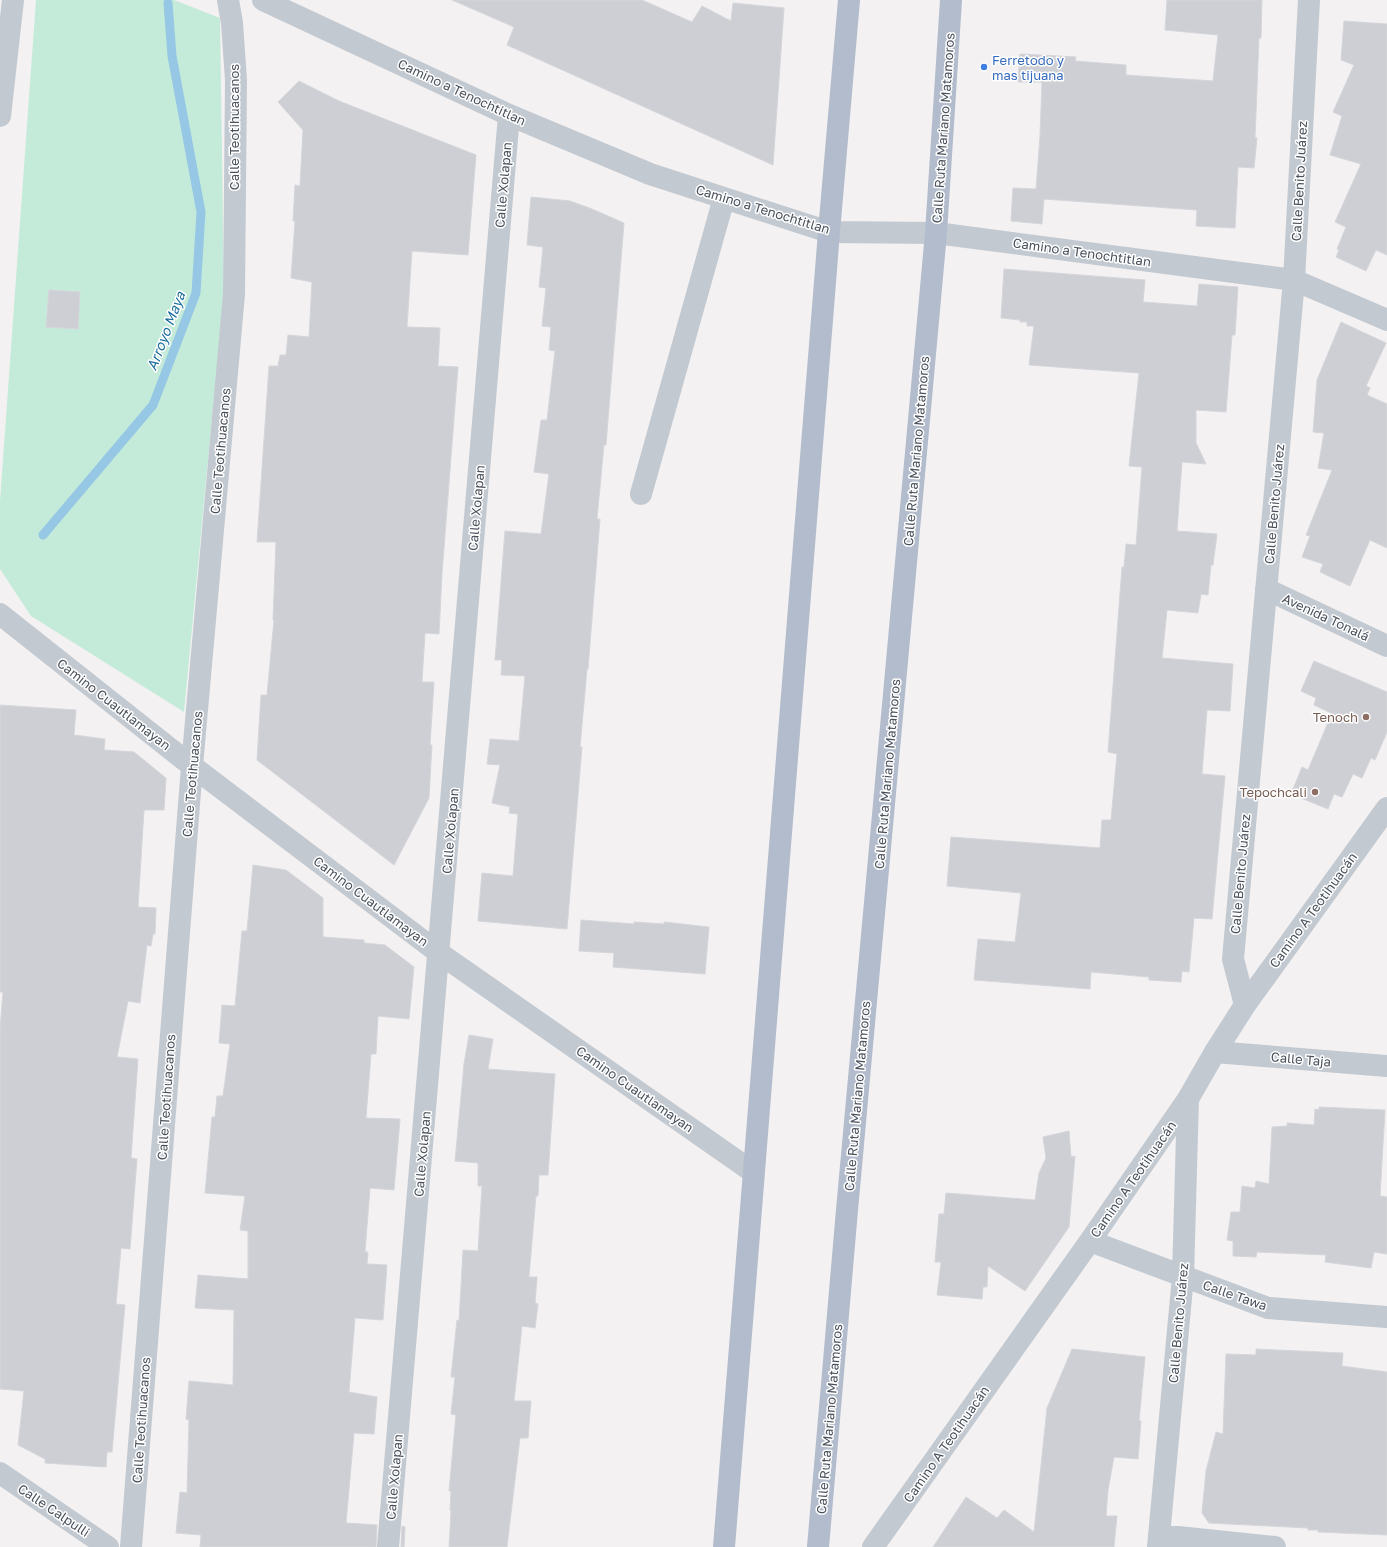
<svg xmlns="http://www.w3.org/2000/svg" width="1387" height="1547" viewBox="0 0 1387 1547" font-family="'Golos Text',sans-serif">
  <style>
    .green { fill: #c4ebd9 }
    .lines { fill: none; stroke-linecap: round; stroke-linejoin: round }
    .stream { stroke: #96c7e4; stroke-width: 9 }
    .building { fill: #cecfd4; stroke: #d5d6db }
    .minor { stroke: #c3c9d1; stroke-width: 22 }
    .major { stroke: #b3bccc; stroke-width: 22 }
    .shop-dot { fill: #3f7fe0; stroke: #fff; stroke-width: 1.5 }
    .education-dot { fill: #8d6e63; stroke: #fff; stroke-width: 1.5 }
    .labels { text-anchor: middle; stroke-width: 3; stroke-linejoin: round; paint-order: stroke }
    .shop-label { font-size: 13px; fill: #366cbe; stroke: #fff; text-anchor: start }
    .street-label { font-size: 13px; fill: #4a515c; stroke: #fff }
    .education-label { font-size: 13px; fill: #785e54; stroke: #fff; text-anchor: end }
    .water-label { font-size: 14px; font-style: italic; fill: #1b6e9e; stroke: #fff }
  </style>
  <rect width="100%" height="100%" fill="#f3f1f1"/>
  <path class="green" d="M36 0H174L220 18 224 292 184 712 31 616 0 569V501Z"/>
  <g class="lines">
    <path class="stream" d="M43 535 153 405 196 293 201 212 172 56 168 3"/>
  </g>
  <path class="building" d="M452 0H642L692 22 702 6 731 21 733 3 784 8 773 165 507 45 514 27Z
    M1167 0H1262L1261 38H1259L1255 138H1257L1254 168 1238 167 1235 228 1196 226 1197 210 1044 199 1042 224 1011 221 1013 188 1036 189 1040 136 1042 82H1018L1020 54 1076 57 1075 61 1126 65V75L1213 81 1218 35 1165 30Z
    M1344 21 1387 24V255L1376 250 1366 271 1336 257 1339 250 1337 249 1346 227 1335 222 1361 164 1330 155 1342 116 1333 112 1354 65 1341 60Z
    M299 81 339 101 476 155 468 255 412 251 407 327 440 328 438 366 458 367 442 574 439 634 425 633 422 682H434L430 745H432L429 798 394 865 257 760 261 695H267L274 620H273L276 542H257L269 366H278L280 355H286L288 335 309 337 312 282 291 278 295 221H293L295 185 300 186 303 130 278 102Z
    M531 197 570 201 592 209 624 223 606 445H604L597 519H600L588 669H587L580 747H582L579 783 567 929 478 921 482 873 513 876 518 814 509 813 510 807 492 803 500 765 487 764 490 739 519 741 525 676 501 675 502 660H495L505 531 541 534 549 474 534 472 541 420H547L555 351 549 350 551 327 542 326 546 288 539 287 543 247 527 245Z
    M1004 269 1145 280 1143 302 1197 306 1199 284 1238 287 1235 335H1232L1226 412 1196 410V443L1206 464 1182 462 1177 531 1217 534 1213 565H1211L1208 595 1201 594 1198 613 1167 610 1162 658 1233 664 1230 711 1207 710 1202 774 1225 776 1212 919 1194 918 1189 972 1182 971 1181 982 1149 980V977L1091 972 1090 989 974 980 978 939 1015 942 1021 893 947 886 951 837 1100 848 1102 820H1111L1117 754 1108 752 1122 567H1124L1126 544 1136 545 1142 467 1129 466 1139 373 1029 365 1034 326H1027V322H1020V320L1001 318Z
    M49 290 80 292 78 329 46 327Z
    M1341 322 1386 343 1366 386 1370 388 1367 395 1387 404V548L1370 540 1350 586 1320 572 1323 564 1302 557 1310 536 1306 535 1332 470 1318 468 1324 433 1313 432 1317 380Z
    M1314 661 1387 692V732L1375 760 1371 758 1362 778 1353 774 1342 797 1334 794 1328 809 1291 794 1302 767 1308 770 1329 720 1327 719 1331 713 1314 705 1316 698 1301 691Z
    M0 705 76 710 74 735 105 739 104 750 134 752 166 778 164 810H144L138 907 156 908 155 934H153L151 946 147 945 140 1003 128 1001 117 1057 138 1059 131 1158 137 1159 130 1249 121 1248 116 1304 125 1305 112 1452H107L106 1467 45 1463V1459L18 1445 24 1391 0 1389V1029L3 992H0Z
    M253 865 286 870 323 898V937L364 940V943L385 945 414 967 409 1019 378 1016 376 1054H371L366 1118 400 1119 394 1190 370 1188 365 1252H368L367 1264 387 1265 383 1320 355 1318 349 1392 377 1397 374 1434 354 1433 346 1523 377 1525 376 1547H200L201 1535 176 1533 180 1492 187 1493 189 1420 186 1419 189 1381 233 1385 234 1310 195 1308 198 1275 248 1279V1231L240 1230 245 1196 205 1193 212 1117H215L217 1096H223L230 1044 219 1043 222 1005 235 1006 242 931H247Z
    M581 920 634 924V922L664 924V922L709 927 705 974 613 967 614 953 579 951Z
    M469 1035 493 1039 488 1069 555 1074 548 1175H539L538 1196H536L529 1277H537L535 1303 538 1304 535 1328 522 1326 514 1401H531L528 1438H520L507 1547H449L451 1511 450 1510 451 1491H449L456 1415 451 1414 455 1377H451L457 1320 459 1321 463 1250 478 1251 482 1186H478V1163L455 1161 464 1064Z
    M1319 1107 1385 1110 1380 1196 1387 1197V1254L1374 1252 1371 1268 1325 1262 1326 1255 1257 1252 1256 1257 1233 1256V1241L1227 1240 1231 1212H1240L1242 1186 1255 1188 1256 1181 1269 1184 1272 1127 1287 1126V1123L1314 1125 1315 1109 1319 1110Z
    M1069 1131 1071 1157 1075 1156 1069 1227 1025 1291 988 1266 987 1287H983L982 1299 937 1295 941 1262H935L939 1214H944L946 1193 1035 1200 1039 1173 1046 1158 1043 1137Z
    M1072 1349 1145 1357 1139 1421H1141L1138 1459 1114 1457 1108 1490 1106 1516H1117L1114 1547H933L966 1497 997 1518 1004 1510 1034 1532 1047 1408Z
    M1256 1349 1343 1353 1342 1366 1387 1372V1535L1318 1532V1530H1308V1528L1209 1523 1202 1513 1206 1471 1216 1432 1223 1434 1226 1354 1256 1355Z
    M402 1526 405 1527 404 1547H401Z"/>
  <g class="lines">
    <path class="minor" d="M263 0 509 115 650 174 829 232 936 233 1294 280 1387 320
      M0 116 13 0
      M641 494 724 198
      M1266 589 1387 646
      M0 614 192 766 439 953 753 1172
      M1245 1005 1233 959 1294 280 1309 0
      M1215 1052 1387 1066
      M1090 1241 1268 1308 1387 1317
      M0 1473 108 1547
      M1159 1535 1275 1547
      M131 1547 192 766 234 294 236 80 232 23 228 0
      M388 1547 509 115
      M873 1547 1090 1241 1188 1099 1215 1052 1245 1005 1387 808
      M1158 1547 1183 1276 1188 1099"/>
    <path class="major" d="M724 1547 829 232 849 0
      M818 1547 847 1210 936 233 951 0"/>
  </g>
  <circle class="shop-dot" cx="984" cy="67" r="4"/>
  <g class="education-dot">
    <circle cx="1366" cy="717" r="4"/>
    <circle cx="1315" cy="792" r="4"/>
  </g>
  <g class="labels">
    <g class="shop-label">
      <text x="992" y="65">Ferretodo y<tspan x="992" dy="15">mas tijuana</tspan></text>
    </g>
    <g class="street-label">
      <text transform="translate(462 92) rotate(25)" y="5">Camino a Tenochtitlan</text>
      <text transform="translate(234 127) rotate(-90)" y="5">Calle Teotihuacanos</text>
      <text transform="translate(943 128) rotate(-86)" y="5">Calle Ruta Mariano Matamoros</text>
      <text transform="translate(1299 181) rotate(-87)" y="5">Calle Benito Juárez</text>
      <text transform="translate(503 185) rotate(-85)" y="5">Calle Xolapan</text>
      <text transform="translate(763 209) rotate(17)" y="5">Camino a Tenochtitlan</text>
      <text transform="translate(1082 252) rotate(8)" y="5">Camino a Tenochtitlan</text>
      <text transform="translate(220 451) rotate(-85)" y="5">Calle Teotihuacanos</text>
      <text transform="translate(916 451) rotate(-85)" y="5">Calle Ruta Mariano Matamoros</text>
      <text transform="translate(1274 504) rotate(-85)" y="5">Calle Benito Juárez</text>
      <text transform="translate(476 508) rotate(-85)" y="5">Calle Xolapan</text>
      <text transform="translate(1326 617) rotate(25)" y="5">Avenida Tonalá</text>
      <text transform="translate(114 704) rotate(38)" y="5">Camino Cuautlamayan</text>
      <text transform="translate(192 774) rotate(-85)" y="5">Calle Teotihuacanos</text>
      <text transform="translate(887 774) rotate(-85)" y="5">Calle Ruta Mariano Matamoros</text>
      <text transform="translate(450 831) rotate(-85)" y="5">Calle Xolapan</text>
      <text transform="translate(1240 874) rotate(-85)" y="5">Calle Benito Juárez</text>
      <text transform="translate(371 901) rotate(37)" y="5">Camino Cuautlamayan</text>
      <text transform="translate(1313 910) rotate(-54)" y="5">Camino A Teotihuacán</text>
      <text transform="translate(1301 1059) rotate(5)" y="5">Calle Taja</text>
      <text transform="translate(635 1089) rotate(35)" y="5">Camino Cuautlamayan</text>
      <text transform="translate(857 1096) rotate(-85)" y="5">Calle Ruta Mariano Matamoros</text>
      <text transform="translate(166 1097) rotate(-86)" y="5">Calle Teotihuacanos</text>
      <text transform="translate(422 1154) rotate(-85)" y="5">Calle Xolapan</text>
      <text transform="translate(1133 1179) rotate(-55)" y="5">Camino A Teotihuacán</text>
      <text transform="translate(1235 1295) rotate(19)" y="5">Calle Tawa</text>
      <text transform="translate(1178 1323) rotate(-85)" y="5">Calle Benito Juárez</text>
      <text transform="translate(829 1419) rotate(-85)" y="5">Calle Ruta Mariano Matamoros</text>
      <text transform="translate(141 1420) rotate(-86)" y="5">Calle Teotihuacanos</text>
      <text transform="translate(946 1444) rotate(-55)" y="5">Camino A Teotihuacán</text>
      <text transform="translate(394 1477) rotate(-85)" y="5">Calle Xolapan</text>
      <text transform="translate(54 1510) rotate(34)" y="5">Calle Calpulli</text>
    </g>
    <g class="education-label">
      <text x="1358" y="722">Tenoch</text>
      <text x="1307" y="797">Tepochcali</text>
    </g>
    <g class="water-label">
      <text transform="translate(166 331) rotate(-69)" y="5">Arroyo Maya</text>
    </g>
  </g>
</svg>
